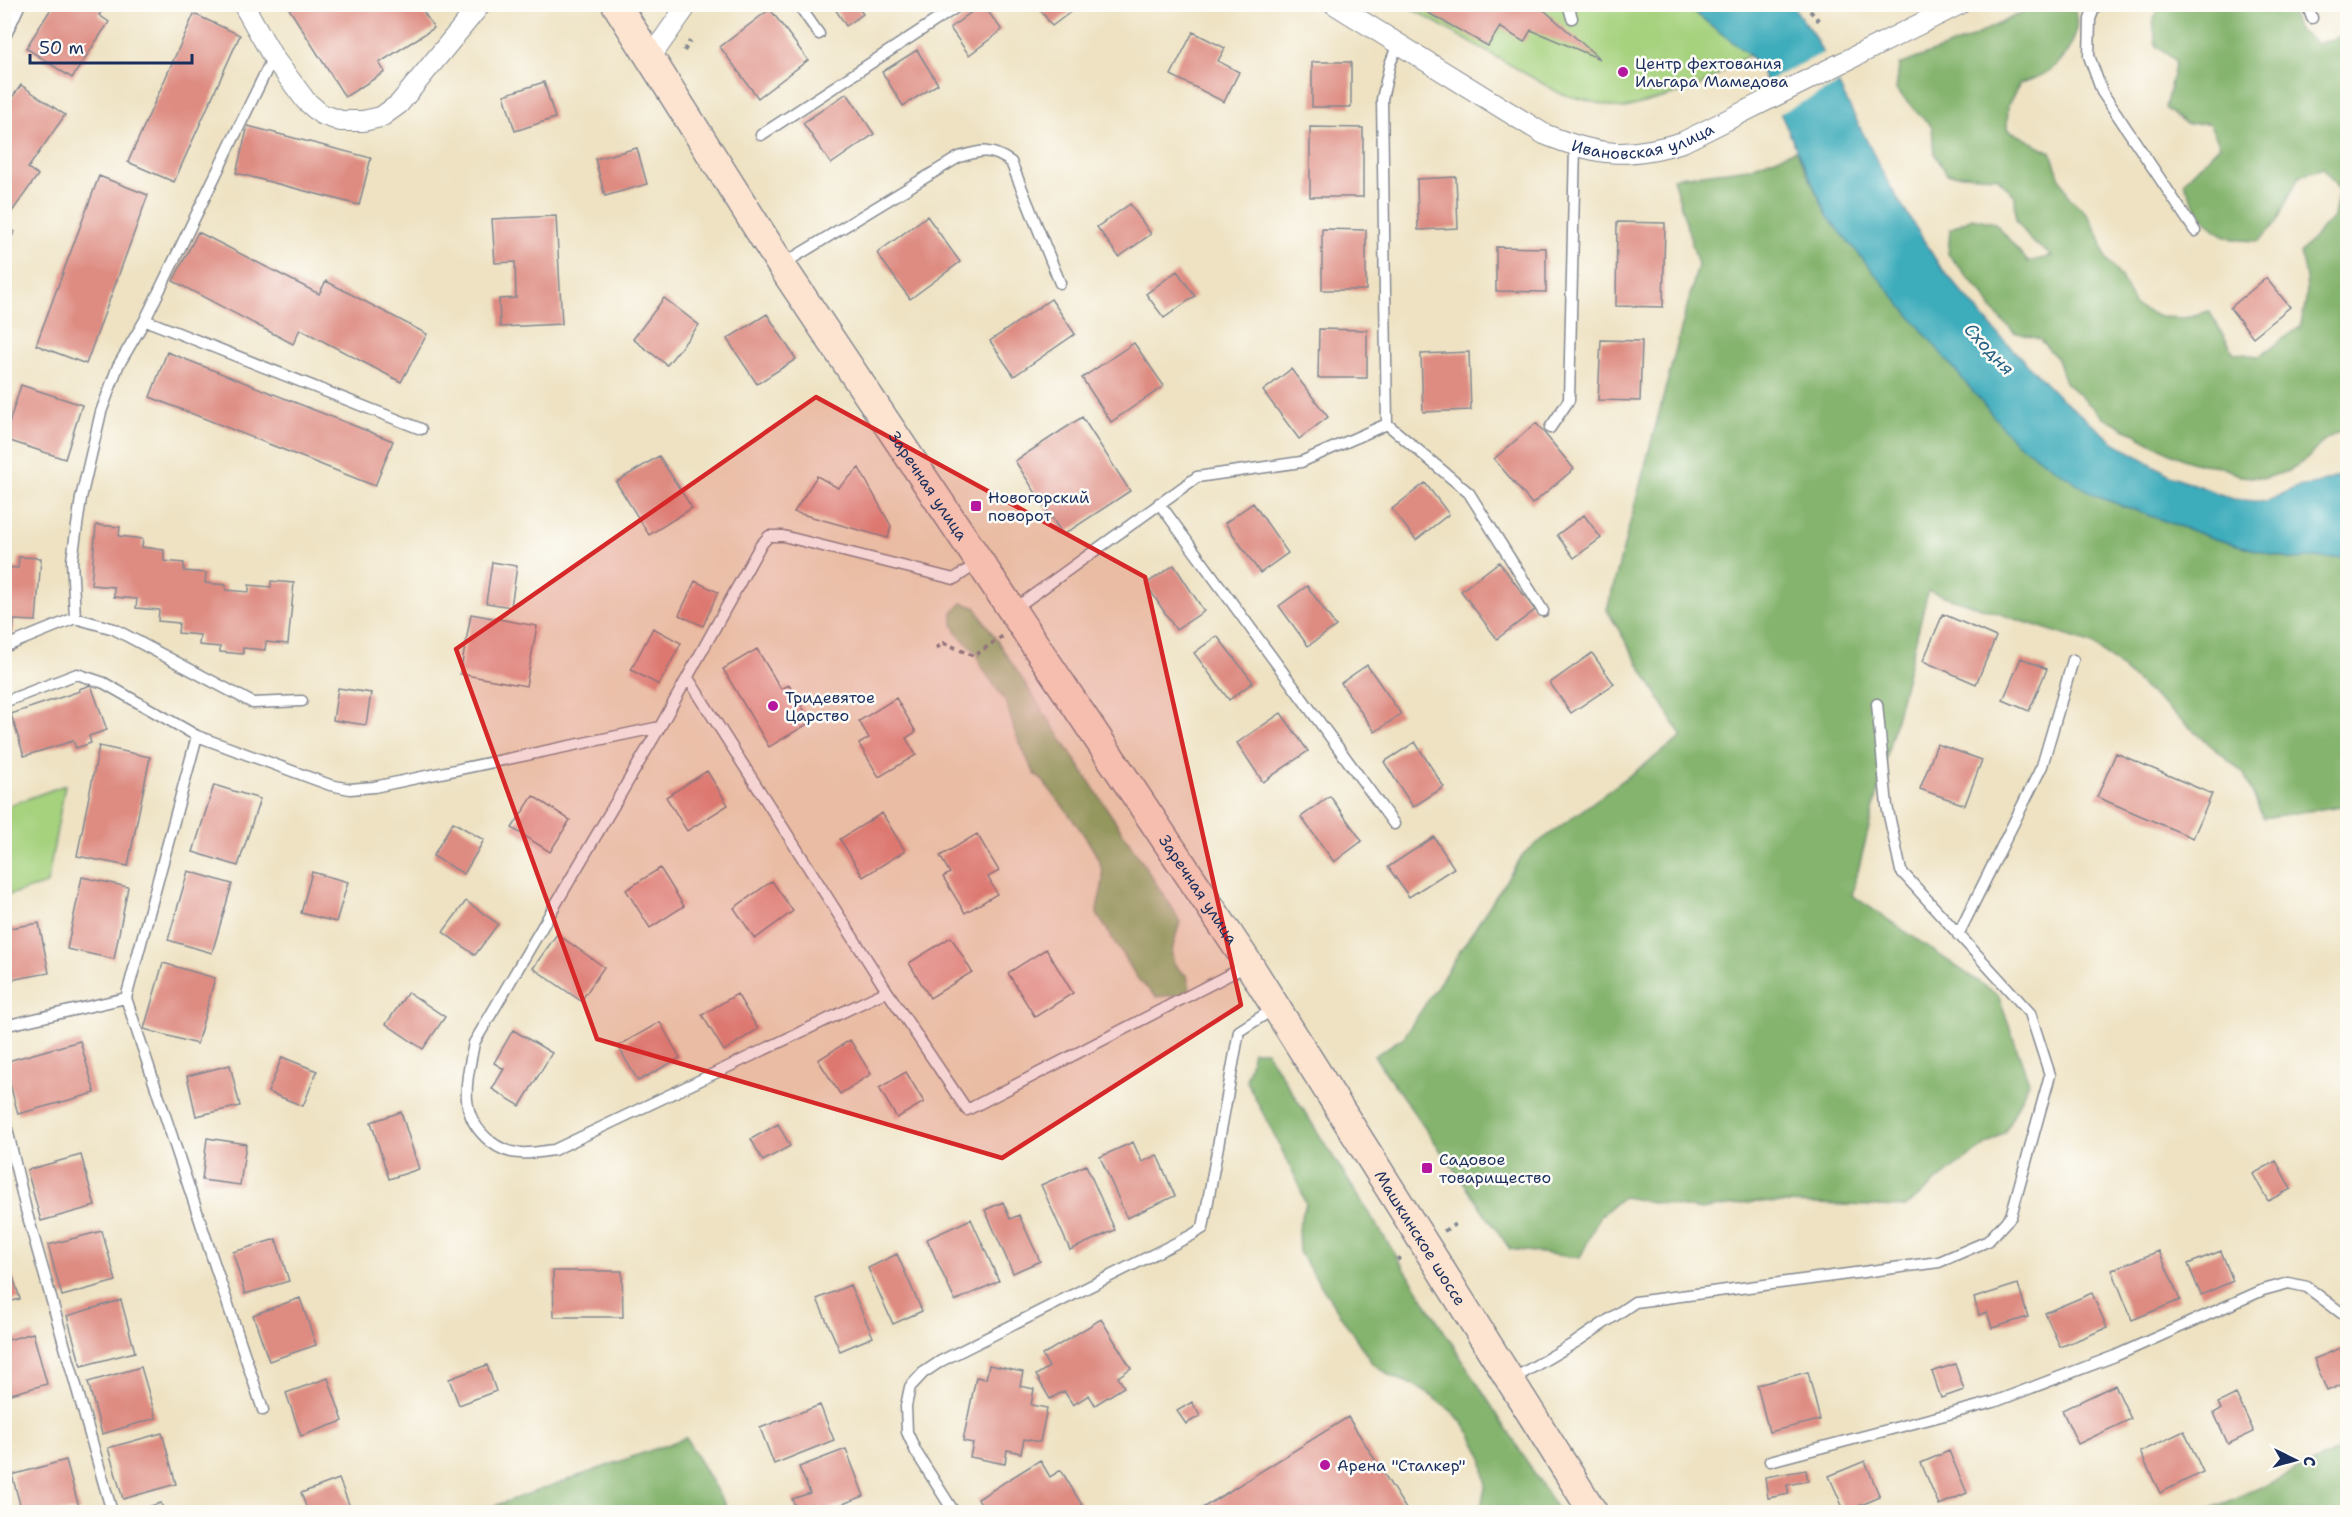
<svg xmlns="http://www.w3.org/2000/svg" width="2352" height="1517" viewBox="0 0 2352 1517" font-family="'Shantell Sans',sans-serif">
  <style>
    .green { fill: #a6d27e; stroke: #60806e; stroke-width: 1.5 }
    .forest { fill: #84b46d; stroke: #507266; stroke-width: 1.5 }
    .water { fill: #3dacbb; stroke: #2c6e8c; stroke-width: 1.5 }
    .pier { fill: #eee2c2 }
    .building { fill: #de8c82 }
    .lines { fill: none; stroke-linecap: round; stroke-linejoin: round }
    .service-casing { stroke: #848890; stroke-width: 13 }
    .minor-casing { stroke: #848890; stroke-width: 22 }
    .secondary-casing { stroke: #848890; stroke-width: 31 }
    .path { stroke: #848890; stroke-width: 4; stroke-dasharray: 4.5 4.5; stroke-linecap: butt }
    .service { stroke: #fff; stroke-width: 10 }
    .minor { stroke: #fff; stroke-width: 20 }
    .secondary { stroke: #fde4d1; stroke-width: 28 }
    .marked { fill: #d62828; fill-opacity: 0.2; stroke: #d62828; stroke-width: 4.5; stroke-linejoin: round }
    .poi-dot { fill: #b5179e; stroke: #fdfcf7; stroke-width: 2 }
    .labels { text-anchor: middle; stroke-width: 5; stroke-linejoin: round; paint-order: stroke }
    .poi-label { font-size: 16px; fill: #1b2f5e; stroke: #fdfcf7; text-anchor: start }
    .street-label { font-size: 16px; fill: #1b2f5e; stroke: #fdfcf7 }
    .water-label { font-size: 18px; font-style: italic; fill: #296183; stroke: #fdfcf7 }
  </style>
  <rect width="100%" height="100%" fill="#fdfcf7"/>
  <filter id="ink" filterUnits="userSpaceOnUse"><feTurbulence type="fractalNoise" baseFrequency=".0167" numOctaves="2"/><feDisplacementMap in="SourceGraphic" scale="12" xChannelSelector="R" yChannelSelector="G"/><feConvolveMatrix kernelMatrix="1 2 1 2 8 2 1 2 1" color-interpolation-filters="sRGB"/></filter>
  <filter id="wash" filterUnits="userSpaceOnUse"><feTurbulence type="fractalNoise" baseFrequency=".008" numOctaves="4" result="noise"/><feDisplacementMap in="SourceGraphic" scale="24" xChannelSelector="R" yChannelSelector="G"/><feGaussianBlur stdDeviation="1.35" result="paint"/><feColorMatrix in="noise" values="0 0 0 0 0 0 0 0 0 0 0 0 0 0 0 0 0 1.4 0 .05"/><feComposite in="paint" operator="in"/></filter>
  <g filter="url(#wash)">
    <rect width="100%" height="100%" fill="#eee2c2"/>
    <path class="green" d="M1405 5H1685L1749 55 1695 89 1622 109 1561 94Z
      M65 785 47 884 5 896V807Z"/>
    <path class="forest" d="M2039 4 2073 5C2084 31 2067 62 2042 75 2036 79 2027 81 2020 83L2008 105 2007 129 2051 152 2059 176 2070 198 2087 214 2099 236 2106 258 2121 278 2135 306 2160 317 2184 318 2209 311 2234 353 2259 356 2300 327C2308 296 2310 284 2300 253L2334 216 2339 190 2323 168 2299 176 2276 223 2259 241C2251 240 2239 241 2231 238 2206 230 2193 205 2184 182L2220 145 2209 123 2185 124 2165 108 2176 61 2156 46 2153 19 2160 5H2290L2297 29 2317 44 2347 34V424L2345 428 2323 441 2307 459 2288 471 2265 478 2241 476 2220 466 2193 463 2170 453 2102 416 2065 382 2056 357 2039 339 2014 332 1996 314 1981 292 1948 254 1950 229 1972 218 1995 223 2028 262 2052 256 2031 241 2016 220 2015 196 1997 177 1947 174 1934 153 1932 127 1896 90 1899 65 1968 39Z
      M1796 150 1828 217 2096 496 2212 538 2289 559 2347 556V805L2263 818 2244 774 2093 644 1928 591 1852 895 1998 995 2029 1082 2005 1132 1955 1167 1905 1207 1754 1202 1701 1210 1623 1197 1599 1217 1580 1258 1510 1249 1374 1056 1404 1037 1524 853 1682 737 1607 610 1698 265 1673 178 1749 168Z
      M962 603 975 607 1174 911 1180 922C1174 945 1163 961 1187 976L1190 988 1180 995 1156 997 1138 979 1097 914C1097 901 1103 890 1103 877 1103 852 1060 804 1044 782L1035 774 1029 763 1014 730 1007 704 999 692 980 665 977 653 959 636 953 624V612Z
      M1253 1051H1266L1559 1512H1480L1486 1483 1482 1456 1470 1433 1455 1414 1436 1399 1416 1386 1393 1377 1372 1363 1299 1252 1298 1228 1306 1204 1297 1180 1246 1080Z
      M686 1438 725 1505 726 1512H477Z
      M2347 1448V1512H2204Z"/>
    <path class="water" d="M1685 5H1792L1813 34 1888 183 1939 265 1995 331 2058 396 2114 442 2170 475 2233 499 2266 502 2297 487 2317 484 2341 475 2347 467V553L2341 557 2289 559 2212 538 2096 496 2014 441 1828 217 1760 69 1749 55Z"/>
    <path class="pier" d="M1825 52 1841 83 1777 115 1763 83Z"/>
    <g id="blocks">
      <path class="building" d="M54 4H106L99 15 109 22 72 78 26 48Z
        M286 4H434L423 11 434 28 379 63 385 72 345 97Z
        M832 4H856L863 14 846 26Z
        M1036 4H1081L1052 26Z
        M1412 4H1547L1544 10 1600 59 1531 30 1524 42 1500 27 1488 46Z
        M981 5H983L1002 30 969 55 950 28Z
        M770 9 808 60 758 98 720 47Z
        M194 14 240 35 174 182 128 162Z
        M1193 32 1225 48 1218 61 1239 72 1224 102 1171 75Z
        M917 50 938 84 903 106 882 72Z
        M1312 62H1351V107H1312Z
        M544 82 555 118 515 131 504 95Z
        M21 85 65 115 28 168 38 175 4 223V109Z
        M847 93 874 134 831 164 803 123Z
        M248 126 371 158 359 205 236 173Z
        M1310 127 1363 128V197H1310Z
        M637 148 647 184 605 196 595 159Z
        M99 176 148 195 86 364 36 345Z
        M1456 177 1458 228 1418 230 1417 179Z
        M1130 204 1151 234 1119 257 1097 227Z
        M556 216 562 324 500 327 499 299 516 298 515 262 495 263 492 219Z
        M927 216 960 262 910 299 877 253Z
        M1617 222 1665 223 1663 307 1616 306Z
        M4 225 15 232 4 247Z
        M1322 229 1366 230V290H1322Z
        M198 232 319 294 326 281 427 334 401 382 300 329 293 344 173 281Z
        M1496 247 1546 248V292L1496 291Z
        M1177 271 1195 296 1164 318 1146 294Z
        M2266 278 2290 307 2253 337 2230 308Z
        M664 298 699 325 667 365 633 339Z
        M1051 299 1075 334 1014 376 990 341Z
        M767 314 796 359 757 384 727 339Z
        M1319 329 1367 330V378H1318Z
        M1601 340 1642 341 1640 401 1598 400Z
        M1134 343 1164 386 1111 422 1082 378Z
        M167 352 393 441 375 486 150 397Z
        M1469 352 1471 410 1423 412 1421 354Z
        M1291 369 1328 417 1299 439 1263 391Z
        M21 385 82 405 65 459 4 439Z
        M1082 417 1130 491 1063 535 1015 461Z
        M1536 423 1574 469 1532 504 1494 459Z
        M659 456 692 508 649 535 616 482Z
        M859 468 891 526 888 538 794 512 817 476 838 488Z
        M1425 483 1449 514 1416 540 1392 509Z
        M1253 503 1288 553 1260 573 1225 523Z
        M1584 515 1601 538 1574 558 1557 535Z
        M96 525 120 527 119 536 143 539 142 547 164 550V561L184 563V571L206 573 205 583 226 585V590L249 592V585L271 587V581L294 583 288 644 266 642 265 650 243 648V654L220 652V647L199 645 200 635 178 633 179 623 158 621 159 610 136 608 137 599 114 597V587L91 585Z
        M19 557 41 558 36 621 14 620 13 634 4 633V567L18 568Z
        M492 562 517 566 511 607 486 603Z
        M1499 562 1535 610 1497 639 1461 591Z
        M1174 565 1204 611 1176 630 1146 584Z
        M695 581 718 592 703 626 679 615Z
        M1307 586 1336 626 1308 646 1279 606Z
        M471 614 537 626 526 686 460 674Z
        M1943 614 1996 637 1976 684 1923 661Z
        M653 628 681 643 659 685 631 670Z
        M1217 636 1253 682 1229 700 1194 653Z
        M757 649 781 689 789 685 811 722 769 747 723 669Z
        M1592 653 1614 684 1571 713 1550 683Z
        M2021 658 2047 669 2029 711 2003 700Z
        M1367 665 1401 714 1375 732 1341 683Z
        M91 685 107 730 89 736 91 743 76 748 73 741 24 756 11 714 80 691 79 689Z
        M338 688 371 693 366 725 333 720Z
        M896 698 916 732 906 738 916 755 879 777 859 744 869 738 859 721Z
        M1281 713 1308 751 1263 782 1237 743Z
        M1415 742 1444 787 1413 807 1384 762Z
        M1937 744 1982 760 1965 805 1920 789Z
        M99 746 150 757 128 866 77 856Z
        M2116 753 2212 794 2193 838 2097 797Z
        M707 771 728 805 687 831 666 797Z
        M214 785 260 799 238 866 193 852Z
        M533 796 570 820 550 852 512 828Z
        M1330 796 1362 841 1334 862 1301 817Z
        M882 813 905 851 863 877 840 839Z
        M453 822 484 840 464 874 433 856Z
        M977 834 999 871 988 877 997 894 965 913 943 877 950 873 940 856Z
        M1434 837 1454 868 1409 897 1388 867Z
        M660 868 684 906 650 928 626 890Z
        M188 871 232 884 212 953 168 940Z
        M312 872 348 882 336 922 301 913Z
        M82 877 128 887 114 959 67 949Z
        M772 881 793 911 755 939 734 908Z
        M466 901 498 924 475 955 443 932Z
        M39 923 49 973 4 981V929Z
        M557 934 604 967 581 1001 533 968Z
        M951 937 972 972 930 998 909 963Z
        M1046 949 1073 993 1035 1017 1008 973Z
        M163 963 215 978 197 1044 144 1029Z
        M408 992 445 1017 423 1049 386 1024Z
        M737 994 758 1029 724 1051 702 1015Z
        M660 1022 680 1058 638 1081 618 1046Z
        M513 1030 552 1053 520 1106 492 1089 504 1069 494 1063Z
        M850 1040 871 1074 840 1094 818 1060Z
        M80 1041 95 1093 18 1114 4 1062Z
        M282 1057 317 1071 303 1106 268 1092Z
        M230 1065 240 1106 196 1116 187 1076Z
        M906 1072 924 1102 897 1118 879 1088Z
        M401 1112 419 1169 389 1179 371 1122Z
        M778 1124 790 1146 763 1161 751 1139Z
        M207 1138 246 1144 240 1185 202 1180Z
        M1133 1142 1142 1162 1157 1155 1175 1196 1127 1218 1100 1157Z
        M81 1155 95 1206 41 1221 27 1170Z
        M2276 1161 2291 1189 2268 1201 2253 1174Z
        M1086 1165 1115 1230 1070 1250 1041 1185Z
        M1003 1202 1010 1219 1019 1215 1040 1261 1013 1273 985 1210Z
        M971 1219 999 1281 955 1301 927 1239Z
        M102 1231 116 1281 62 1296 48 1245Z
        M276 1239 289 1281 245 1294 233 1252Z
        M4 1248 20 1299 4 1303Z
        M2159 1251 2180 1300 2132 1320 2112 1270Z
        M2221 1251 2233 1281 2201 1295 2188 1264Z
        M897 1254 922 1311 893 1324 868 1268Z
        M553 1271H622L623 1317H554Z
        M2018 1284 2028 1317 1992 1328 1987 1312 1979 1315 1974 1298Z
        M850 1285 873 1337 840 1351 817 1299Z
        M2092 1293 2107 1328 2060 1347 2045 1313Z
        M300 1298 316 1345 269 1361 253 1315Z
        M121 1300 135 1352 81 1366 67 1316Z
        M1101 1319 1131 1368 1118 1377 1124 1387 1095 1405 1089 1395 1073 1405 1064 1391 1050 1399 1036 1375 1049 1367 1042 1355Z
        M33 1333 47 1384 4 1396V1341Z
        M2348 1345V1382L2327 1391 2314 1359Z
        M1955 1364 1964 1390 1941 1398 1932 1372Z
        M487 1365 496 1391 459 1405 449 1379Z
        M989 1365 1023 1372 1020 1386 1034 1389 1031 1405 1047 1408 1040 1442 1024 1439 1021 1453 1007 1450 1005 1464 970 1457 973 1443 963 1441 976 1377 986 1379Z
        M141 1367 156 1418 102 1434 88 1382Z
        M1808 1372 1820 1420 1769 1432 1757 1385Z
        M328 1378 343 1421 301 1436 286 1393Z
        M2115 1385 2131 1419 2078 1444 2062 1410Z
        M2236 1394 2254 1432 2228 1444 2214 1413 2221 1409 2218 1403Z
        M1192 1402 1200 1416 1186 1424 1177 1411Z
        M820 1405 834 1440 774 1464 760 1428Z
        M1348 1417 1408 1512H1196Z
        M2184 1431 2203 1472 2160 1493 2140 1452Z
        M162 1433 176 1484 123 1499 108 1448Z
        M846 1449 864 1496 821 1512H797L792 1499 810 1493 799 1467Z
        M1949 1451 1967 1493 1939 1505 1921 1463Z
        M66 1460 80 1511 22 1512 12 1475Z
        M1040 1460 1050 1477 1061 1470 1082 1505 1072 1511 1073 1512H986L978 1499Z
        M1865 1461 1880 1497 1845 1512 1829 1476Z
        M1806 1470 1808 1481 1787 1485 1789 1494 1768 1498 1765 1477Z
        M339 1479 352 1512H308L301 1493Z
        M161 1503 164 1512H130Z"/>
    </g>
  </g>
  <g filter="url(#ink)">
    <use href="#blocks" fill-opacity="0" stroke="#848890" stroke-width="1.5"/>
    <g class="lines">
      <g class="service-casing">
        <path id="service" d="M798 4 819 34
          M1568 4 1572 18
          M2096 4 2090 19 2089 56 2102 92 2195 231
          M2307 4 2312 18
          M4 39 20 4
          M273 57 145 320 421 429
          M761 135 961 4
          M783 264 959 157C982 150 991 148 1011 162L1060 283
          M1387 424 1382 99 1390 64 1398 44
          M1550 428 1569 400 1575 147
          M1159 503 1394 824
          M1014 609 1197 477 1301 462 1387 424 1469 493 1543 611
          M75 618 72 560 81 498 101 412 118 366 145 320
          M4 647 75 618 114 629 253 703 302 701
          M688 678 887 991 967 1110 1248 965
          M4 702 77 674 104 683 197 736 330 785 350 789 374 787 660 727
          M1958 935 2042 766 2073 660
          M887 991 554 1150C543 1151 531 1154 521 1153 509 1153 500 1149 491 1142 456 1114 467 1081 474 1043L660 727 760 546 769 536H783L954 579 978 563
          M126 998 263 1410
          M4 1026 126 998 197 736
          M4 1116 26 1210 112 1512
          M1511 1380 1576 1342 1635 1302 1939 1262 1988 1241 2011 1216 2050 1075 2030 1013 1901 871 1887 806 1877 704
          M1770 1461 1994 1402 2115 1356 2263 1290 2289 1283 2307 1287 2348 1318
          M954 1512 916 1452 907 1432 906 1406 910 1387 923 1373 941 1361 1192 1235 1203 1228 1239 1031 1275 1008"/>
      </g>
      <g class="minor-casing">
        <g id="minor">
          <path d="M243 4 273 57 306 101 321 114 341 121H363L381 117 399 104 481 4"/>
          <path id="s1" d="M1334 4 1544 134C1598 156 1627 159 1683 142L1960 4"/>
          <path d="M650 58 688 4"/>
        </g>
      </g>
      <g class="secondary-casing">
        <g id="secondary">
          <path id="s2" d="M616 4 781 265 1248 963 1593 1512"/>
        </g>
      </g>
      <path class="path" d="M1804 4 1819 21
        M684 51 690 41
        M936 648 944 643 974 656 1003 636
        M1444 1231 1459 1222
        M1397 1260 1402 1256"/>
      <use href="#service" class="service"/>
      <use href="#minor" class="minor"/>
      <use href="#secondary" class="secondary"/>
    </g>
  </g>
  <path class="marked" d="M816 397 1145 577 1241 1005 1002 1158 597 1039 456 649Z"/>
  <g class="poi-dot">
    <circle cx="1623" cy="72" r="6"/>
    <rect x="970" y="500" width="12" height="12" rx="3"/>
    <circle cx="773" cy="706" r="6"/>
    <rect x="1421" y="1162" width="12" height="12" rx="3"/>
    <circle cx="1325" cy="1465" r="6"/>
  </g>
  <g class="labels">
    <g class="poi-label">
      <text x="1635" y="69">Центр фехтования<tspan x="1635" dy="18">Ильгара Мамедова</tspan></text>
      <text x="988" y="503">Новогорский<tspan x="988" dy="18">поворот</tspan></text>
      <text x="785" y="703">Тридевятое<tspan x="785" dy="18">Царство</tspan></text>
      <text x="1439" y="1165">Садовое<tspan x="1439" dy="18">товарищество</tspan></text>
      <text x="1337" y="1471">Арена "Сталкер"</text>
    </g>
    <g class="street-label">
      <text dy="6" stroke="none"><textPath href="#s1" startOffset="350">Ивановская улица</textPath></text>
      <text dy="6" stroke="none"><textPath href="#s2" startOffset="574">Заречная улица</textPath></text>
      <text dy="6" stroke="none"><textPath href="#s2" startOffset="1060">Заречная улица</textPath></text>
      <text dy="6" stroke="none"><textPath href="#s2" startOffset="1473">Машкинское шоссе</textPath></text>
    </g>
    <g class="water-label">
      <text transform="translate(1989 349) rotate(47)" y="6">Сходня</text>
    </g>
  </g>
  <rect width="2352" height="1517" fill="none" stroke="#fdfcf7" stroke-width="24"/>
  <g transform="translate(2295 1460) rotate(95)" stroke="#fdfcf7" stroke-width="4.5" paint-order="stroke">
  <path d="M0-4.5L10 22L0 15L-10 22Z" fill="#1b2f5e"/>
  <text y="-9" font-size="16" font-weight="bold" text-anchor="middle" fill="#1b2f5e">С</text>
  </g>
  <path d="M30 54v9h162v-9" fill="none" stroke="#1b2f5e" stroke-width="3"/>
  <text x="39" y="54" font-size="18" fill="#1b2f5e" stroke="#fdfcf7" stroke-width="4.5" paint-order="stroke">50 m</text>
</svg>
